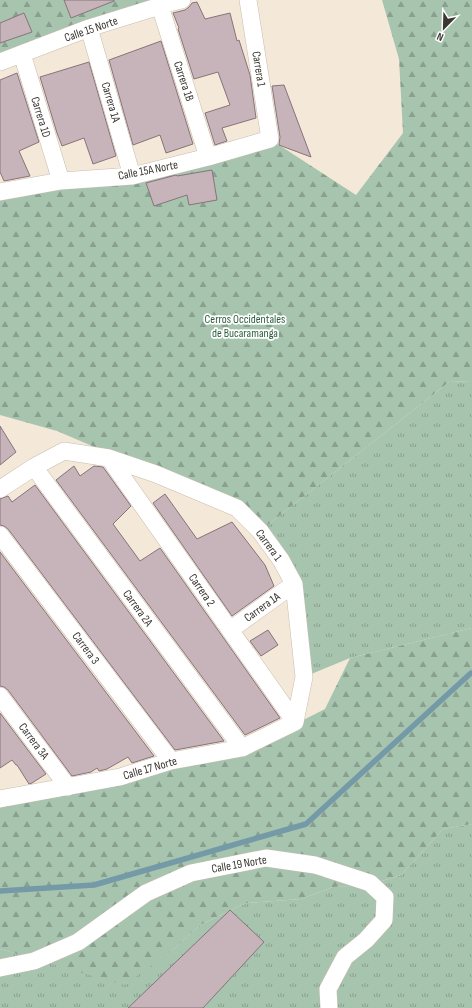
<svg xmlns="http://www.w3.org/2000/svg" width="472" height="1008" viewBox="0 0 472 1008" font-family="'Sofia Sans Condensed',sans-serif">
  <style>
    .grass { fill: url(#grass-tufts) }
    .forest { fill: url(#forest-firs) }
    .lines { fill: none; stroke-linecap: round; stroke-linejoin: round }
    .stream { stroke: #7499a7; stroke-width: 5.5 }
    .building { fill: #c7b3ba; stroke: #87747a }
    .minor-casing { stroke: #c8bdae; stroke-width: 18 }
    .minor { stroke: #fff; stroke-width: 17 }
    .labels { text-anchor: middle; stroke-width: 3.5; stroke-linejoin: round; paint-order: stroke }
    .street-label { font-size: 12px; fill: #3a3630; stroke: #fff }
    .park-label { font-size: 12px; fill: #2b5d3d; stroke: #fff }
  </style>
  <defs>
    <pattern id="grass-tufts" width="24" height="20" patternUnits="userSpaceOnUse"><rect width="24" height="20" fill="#a7c4af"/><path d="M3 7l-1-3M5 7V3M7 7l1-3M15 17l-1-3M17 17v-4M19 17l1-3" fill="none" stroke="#89a08f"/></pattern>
    <pattern id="forest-firs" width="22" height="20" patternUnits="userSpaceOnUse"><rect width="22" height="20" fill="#a7c4af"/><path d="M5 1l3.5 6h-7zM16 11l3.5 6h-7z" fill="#89a08f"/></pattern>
  </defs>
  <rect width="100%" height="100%" fill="#f4e8d8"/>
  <path class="grass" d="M472 381V628L350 658 304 677 294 584 260 531 449 382Z
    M472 824V1008H0V949L40 960 167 955 200 925 246 903 301 899 333 887 369 885 401 875 443 829Z"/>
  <path class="forest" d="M0 0H167L0 57Z
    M382 0H472V381L449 382 260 531 237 508 57 431 0 415V197L271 142 279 145 356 195 403 133 399 59Z
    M472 628V824L443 829 401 875 369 885 333 887 301 899 246 903 200 925 167 955 124 985 0 949V791L252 746 325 709 350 658Z"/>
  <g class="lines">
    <path class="stream" d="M0 891 94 885 306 824 471 673H472"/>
  </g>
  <path class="building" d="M64 0H114V1L71 18Z
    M197 2 205 19 230 13 237 41 239 40 250 75 256 118 222 128 227 141 215 145 205 113 230 105 218 72 194 79 178 29 179 28 173 13 185 10 189 7 192 3Z
    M24 13 32 32 0 43V23Z
    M161 41 193 144 166 153 160 135 133 145 109 60Z
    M89 62 116 156 93 164 84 138 62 146 57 133 40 77Z
    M17 73 39 142 19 151 30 176 4 181 0 172V80Z
    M284 85 311 157 279 145 280 137 272 86Z
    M212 170 217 200 189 205 187 195 154 206 146 183 176 175 177 176Z
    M0 426 16 452 0 465Z
    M74 466 80 476 94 466 103 467 131 506 113 524 140 561 160 548 280 718 245 735 56 480Z
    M35 485 224 741 175 750 8 529 4 526 0 525V499L8 496 12 502Z
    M165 494 197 539 232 522 265 565 274 586 232 616 153 503Z
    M0 552 154 756 132 763 128 757 107 769 99 771 97 768 91 772 72 776 8 690 4 687 0 686Z
    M268 630 278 645 261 656 250 641Z
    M0 713 46 774 32 783 29 784 17 765H16L12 760 0 768Z
    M230 910 264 942 203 1008H128Z"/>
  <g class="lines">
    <g class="minor-casing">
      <path id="minor" d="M160 6 208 157
        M89 28 132 176
        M22 54 61 181
        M0 62 89 28 173 2 182 0
        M0 192 61 181 132 176 208 157 270 139 248 0
        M109 458 295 722
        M34 467 242 748
        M0 489 34 467 64 451 109 458 156 474 237 508 260 531 281 560 294 584 304 677 295 722
        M0 535 171 761
        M230 630 294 584
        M0 696 68 787
        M0 799 120 777 171 761 242 748 295 722
        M0 968 34 961 78 942 146 893 191 873 266 858 315 865 370 883 385 897 384 920 366 940 345 957 328 989 329 1008"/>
    </g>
    <use href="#minor" class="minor"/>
  </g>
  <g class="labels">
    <g class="street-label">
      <text transform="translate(91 29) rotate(-19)" y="4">Calle 15 Norte</text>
      <text transform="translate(259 69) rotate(81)" y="4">Carrera 1</text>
      <text transform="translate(184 81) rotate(72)" y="4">Carrera 1B</text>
      <text transform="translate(111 102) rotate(74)" y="4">Carrera 1A</text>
      <text transform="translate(41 117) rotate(73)" y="4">Carrera 1D</text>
      <text transform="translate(148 170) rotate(-11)" y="4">Calle 15A Norte</text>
      <text transform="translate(269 545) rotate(54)" y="4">Carrera 1</text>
      <text transform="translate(202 590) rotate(55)" y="4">Carrera 2</text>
      <text transform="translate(262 607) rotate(-36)" y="4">Carrera 1A</text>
      <text transform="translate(138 608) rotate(54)" y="4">Carrera 2A</text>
      <text transform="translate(86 648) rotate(53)" y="4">Carrera 3</text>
      <text transform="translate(34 741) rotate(53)" y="4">Carrera 3A</text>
      <text transform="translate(150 768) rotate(-16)" y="4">Calle 17 Norte</text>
      <text transform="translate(239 864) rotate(-10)" y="4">Calle 19 Norte</text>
    </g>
    <g class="park-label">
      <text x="245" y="323">Cerros Occidentales<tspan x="245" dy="14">de Bucaramanga</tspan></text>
    </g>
  </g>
  <g transform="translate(444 28) rotate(203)" stroke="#ffffff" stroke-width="3" paint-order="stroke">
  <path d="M0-3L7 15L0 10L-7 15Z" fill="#3a3630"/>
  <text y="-6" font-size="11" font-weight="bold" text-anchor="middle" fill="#3a3630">N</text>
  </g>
</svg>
